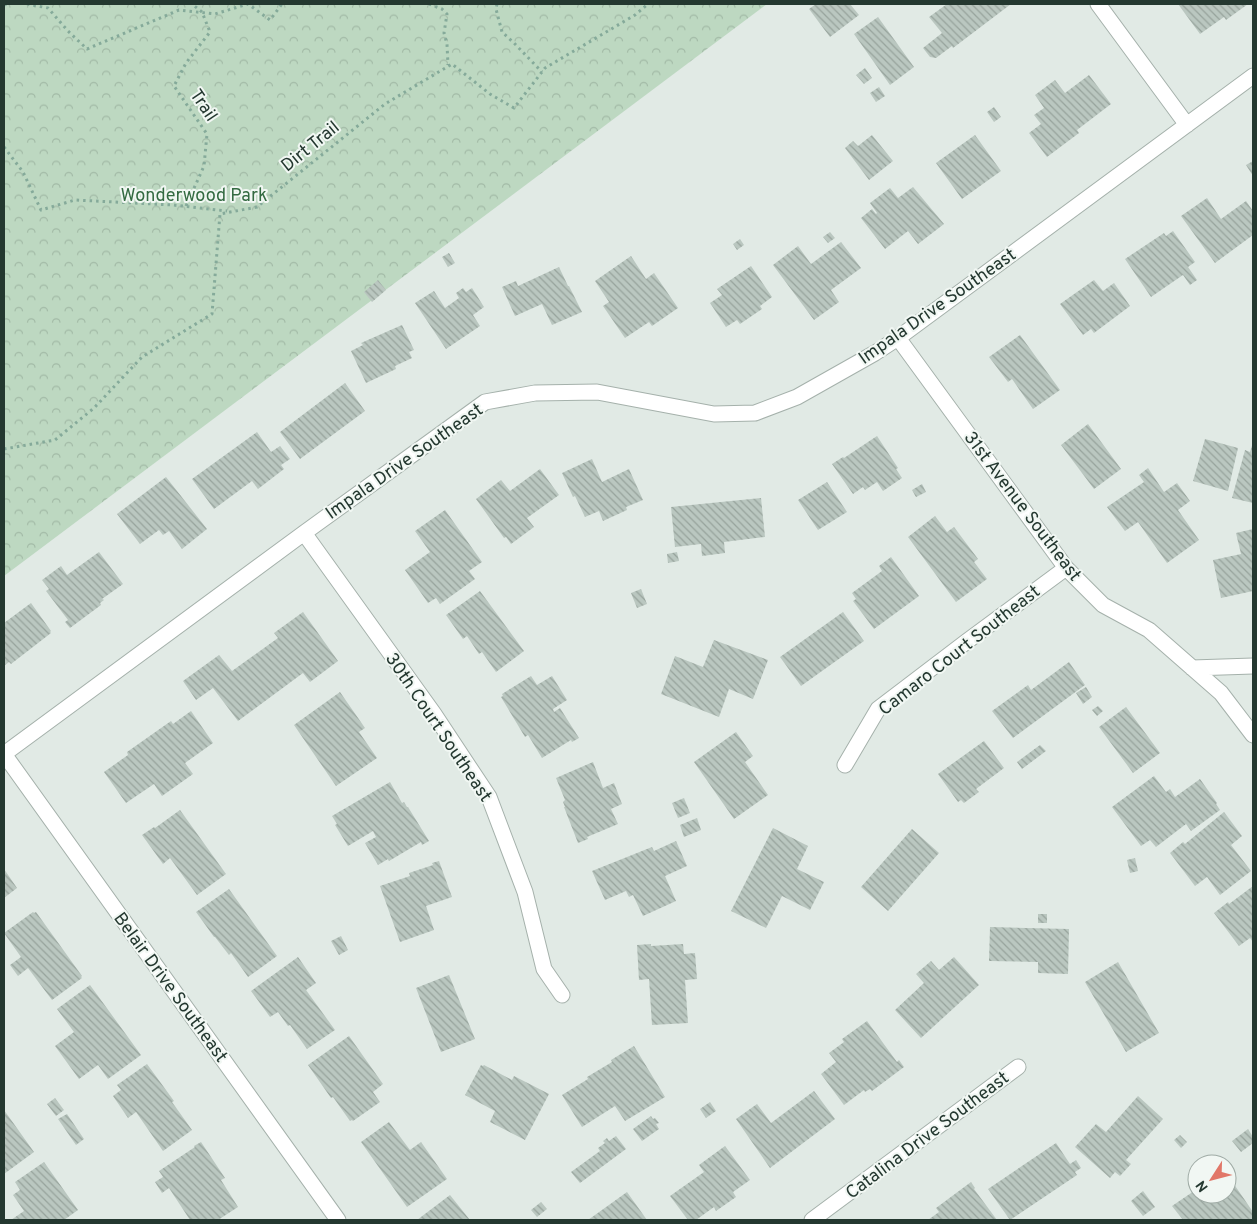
<svg xmlns="http://www.w3.org/2000/svg" width="1257" height="1224" viewBox="0 0 1257 1224" font-family="Overpass,sans-serif">
  <style>
    .forest { fill: url(#forest-crowns) }
    .building { fill: url(#building-back-hatch) }
    .lines { fill: none; stroke-linecap: round; stroke-linejoin: round }
    .minor-casing { stroke: #a5b1ab; stroke-width: 17 }
    .path { stroke: #85aa9a; stroke-width: 3; stroke-dasharray: 2.5 4; stroke-linecap: butt }
    .minor { stroke: #fff; stroke-width: 15 }
    .labels { text-anchor: middle; stroke-width: 4; stroke-linejoin: round; paint-order: stroke }
    .street-label { font-size: 18px; fill: #243830; stroke: #f1f7f3 }
    .park-label { font-size: 18px; fill: #336a41; stroke: #f1f7f3 }
  </style>
  <defs>
    <pattern id="forest-crowns" width="20" height="18" patternUnits="userSpaceOnUse" patternTransform="scale(1.25)"><rect width="20" height="18" fill="#bdd8c1"/><path d="M2 6a3 3 0 1 1 6 0M12 15a3 3 0 1 1 6 0" fill="none" stroke="#a2baa6"/></pattern>
    <pattern id="building-back-hatch" width="6" height="6" patternUnits="userSpaceOnUse" patternTransform="scale(1.25)"><rect width="6" height="6" fill="#bac7c0"/><path d="M-1 5l2 2M0 0l6 6M5-1l2 2" fill="none" stroke="#97a39c"/></pattern>
  </defs>
  <rect width="100%" height="100%" fill="#e1eae5"/>
  <path class="forest" d="M4 4H767L4 576Z"/>
  <path class="building" d="M816 4H850L859 15 830 37 809 9Z
    M947 4H1011L953 48 952 46 936 58 930 57 923 48 942 33 929 17Z
    M1178 4H1248L1226 20 1224 17 1200 34Z
    M878 17 914 67 890 85 854 34Z
    M865 68 872 78 864 84 856 75Z
    M1089 75 1111 104 1077 130 1079 133 1047 157 1029 133 1041 124 1034 115 1044 108 1035 95 1055 80 1065 93Z
    M879 87 885 96 876 102 870 93Z
    M994 107 1001 117 994 122 987 112Z
    M872 135 893 161 869 180 845 148 853 141 858 146Z
    M975 135 1001 171 962 199 936 163Z
    M1253 161V176L1246 165Z
    M913 187 944 224 918 244 908 231 885 249 861 218 872 209 876 214 877 213 870 203 890 188 898 198Z
    M1207 198 1221 219 1246 201 1253 211V235L1215 263 1181 216Z
    M1173 231 1195 262 1188 267 1197 280 1190 285 1183 275 1151 297 1125 259 1164 233 1166 236Z
    M830 232 835 238 828 243 823 237Z
    M740 239 744 245 737 250 733 244Z
    M841 242 861 268 831 290 839 302 814 320 773 265 798 246 811 264Z
    M449 253 455 263 448 267 442 257Z
    M631 256 646 279 654 273 678 308 652 326 649 322 625 338 603 306 609 302 595 281Z
    M751 266 772 297 760 306 762 309 740 324 737 320 726 327 710 303 722 295 717 289Z
    M559 267 568 286H569L582 312 552 325 542 304 515 316 502 287 516 281 518 286Z
    M378 280 386 290 372 302 364 292Z
    M1094 280 1103 291 1114 283 1130 306 1094 333 1091 329 1083 335 1060 304Z
    M463 288 466 292 472 288 484 307 473 315 480 326 446 349 415 303 434 291 445 308 459 298 456 293Z
    M402 325 414 350 409 352 412 358 395 366 396 369 366 383 351 351 363 345 361 343Z
    M1020 335 1060 390 1033 409 1012 379 1008 382 989 357Z
    M345 383 365 411 300 459 280 432Z
    M1088 424 1121 469 1094 489 1061 445Z
    M257 432 271 452 280 446 290 459 281 465 284 469 258 489 252 481 214 509 192 479Z
    M877 436 898 468 896 469 902 478 883 491 877 482 865 490 863 487 853 494 832 464 843 457 844 458Z
    M1205 439 1238 448 1228 491 1193 481Z
    M1253 442V503L1232 498 1245 450 1250 452Z
    M592 459 602 482 629 469 643 500 626 507 627 510 603 521 599 511 585 517 575 496 573 497 562 473Z
    M1148 468 1164 492 1177 483 1190 501 1178 510 1199 540 1167 563 1138 522 1125 531 1107 507 1144 482 1139 475Z
    M540 469 559 495 527 518 534 527 511 544 506 537 504 538 476 499 501 480 510 491Z
    M166 477 207 529 182 549 169 531 163 535 159 530 140 544 117 514Z
    M827 482 847 512 818 530 798 500Z
    M922 484 926 492 916 497 912 490Z
    M761 498 765 537 724 542 725 553 702 556 701 544 675 547 671 507Z
    M445 510 482 562 469 571 475 579 440 604 436 598 428 603 405 570 430 552 415 531Z
    M935 516 947 532 954 527 978 559 974 562 987 579 956 602 908 537Z
    M1253 529V591L1221 598 1213 560 1241 554 1236 533Z
    M99 552 123 584 102 599 104 600 100 603 101 605 70 628 65 622 68 620 46 591 49 589 42 580 61 566 67 575Z
    M677 552 679 561 668 563 667 554Z
    M891 557 919 596 874 629 853 601 856 599 852 593 882 571 879 566Z
    M641 589 647 604 637 608 631 593Z
    M480 591 524 651 496 672 482 652 479 654 467 636 463 639 446 615Z
    M31 603 51 631 50 632 51 633 11 664 9 662 4 666V623Z
    M303 612 338 661 310 682 303 673 238 721 213 688 196 700 183 681 219 655 232 671 278 638 274 633Z
    M843 612 864 641 801 686 780 657Z
    M714 640 768 660 753 699 729 689 719 717 661 694 675 656 703 667Z
    M1069 662 1085 685 1013 738 992 711 1028 685 1031 690Z
    M531 676 537 685 552 676 567 700 553 709 554 712 560 708 579 738 572 742 571 740 542 758 528 735 525 737 501 697 503 696 502 694Z
    M1086 687 1092 697 1083 704 1076 693Z
    M340 692 365 728 359 732 377 758 336 786 294 725Z
    M1098 706 1103 711 1097 716 1092 710Z
    M1126 707 1160 753 1133 773 1099 727Z
    M191 711 213 743 185 763 193 774 162 796 154 784 126 803 104 772 128 755 127 752 171 721 173 724Z
    M736 732 753 756 745 762 768 795 734 819 694 762Z
    M984 741 1004 768 976 789 979 792 964 803 961 800 958 802 938 774Z
    M1040 745 1046 751 1022 769 1017 762Z
    M593 762 603 788 614 783 622 804 611 809 618 824 587 837 588 839 578 843 564 807H565L563 802 565 800 556 778Z
    M1154 776 1166 792 1170 789 1175 797 1200 779 1217 803 1216 804 1220 810 1191 831 1186 824 1156 847 1150 840 1141 846 1112 807Z
    M390 782 402 803 404 802 407 807H408L429 841 422 845 421 842 389 861 388 859 378 865 365 843 376 837 373 831 348 846 335 825 337 824 332 816Z
    M684 798 690 813 678 818 672 803Z
    M180 810 226 874 197 895 170 858 163 864 142 835 154 827 155 828Z
    M1224 812 1242 836 1231 845 1251 871 1220 895 1207 877 1195 886 1170 853 1183 842 1185 844Z
    M697 818 701 830 684 837 680 825Z
    M773 828 808 846 797 869 824 882 810 910 782 896 766 928 731 911Z
    M912 829 939 853 888 911 861 887Z
    M676 841 687 866 665 876 676 901 643 916 633 895 629 897 626 891 605 900 592 871 652 847 654 851Z
    M1135 858 1138 871 1130 873 1127 860Z
    M439 861 452 897 426 906 434 930 400 942 380 886 410 876 409 873 433 865 432 863Z
    M4 869 17 888 4 898Z
    M1253 886V942L1250 938 1239 946 1214 913 1228 902 1229 904Z
    M229 889 277 956 248 977 231 953 229 955 215 937H214L196 912Z
    M33 912 34 913 36 912 82 976 81 977 82 978 52 1000 28 968 18 976 10 965 21 957 4 933Z
    M1038 914H1047V923H1038Z
    M990 927 1069 929 1068 974 1038 973V962L989 961Z
    M341 936 348 950 339 955 331 941Z
    M651 944V946L683 944 684 954 695 953 697 979 685 980 688 1023 652 1025 649 979 639 980 637 945Z
    M298 957 316 983 306 990 335 1030 307 1049 290 1025 288 1026 278 1012 270 1017 251 991Z
    M954 957 979 985 921 1038 895 1010 924 983 916 974 931 961 939 970Z
    M1118 962 1159 1033 1126 1052 1085 982Z
    M449 975 475 1039 441 1052 416 988Z
    M90 985 141 1055 108 1079 98 1065 79 1079 55 1046 74 1032 57 1009Z
    M867 1021 897 1062 899 1060 904 1067 872 1091 870 1089 865 1092 864 1090 844 1105 821 1074 836 1062 829 1053 844 1042 842 1039Z
    M349 1036 383 1084 373 1092 380 1102 353 1121 352 1120 350 1121 333 1097 331 1098 308 1065Z
    M634 1046 665 1097 625 1121 615 1106 582 1127 562 1095 588 1079 587 1077 612 1062 611 1060Z
    M147 1064 174 1101 172 1102 192 1130 163 1151 136 1112 128 1118 113 1096 121 1090 117 1085Z
    M481 1065 483 1066 484 1065 512 1080 514 1076 549 1094 525 1140 490 1122 495 1111 465 1095Z
    M814 1091 835 1119 770 1168 736 1119 757 1104 771 1123Z
    M1138 1096 1163 1119 1126 1160 1131 1164 1120 1176 1115 1172 1110 1178 1075 1147 1096 1124 1106 1132Z
    M55 1098 64 1110 56 1116 47 1104Z
    M710 1102 716 1111 706 1118 700 1109Z
    M4 1110 34 1152 4 1174Z
    M67 1114 84 1139 76 1145 58 1119Z
    M651 1116 653 1119 655 1118 659 1123 656 1124 659 1129 642 1141 633 1129Z
    M389 1122 410 1150 421 1142 447 1179 407 1207 361 1142Z
    M1248 1129 1253 1137V1143L1241 1152 1232 1141Z
    M1180 1135 1187 1142 1181 1148 1174 1140Z
    M616 1136 626 1149 580 1183 571 1172 600 1151 598 1148 605 1143 603 1141 607 1138 609 1141Z
    M201 1142 225 1178 221 1180 238 1207 218 1220H190L169 1188 162 1193 155 1182 163 1177 159 1171 195 1147 194 1146Z
    M1056 1143 1070 1164 1076 1160 1081 1168 1075 1172 1077 1175 1010 1220 988 1189Z
    M725 1146 750 1180 733 1192 736 1197 716 1211 714 1207 696 1220H688L670 1196 704 1172 699 1165Z
    M44 1162 78 1210 64 1220H11L24 1211 13 1195 20 1190 15 1182Z
    M1227 1174 1253 1212V1220H1183L1172 1206 1197 1189V1194H1227Z
    M971 1182 975 1188 974 1189 997 1220H928L939 1212 936 1208Z
    M1143 1191 1155 1207 1143 1216 1131 1201Z
    M627 1192 647 1220H588Z
    M450 1195 470 1220H417Z
    M541 1202 547 1209 537 1217 531 1210Z"/>
  <g class="lines">
    <g class="minor-casing">
      <path id="minor" d="M1098 4 1187 125
        M898 338 1066 568 1103 605 1149 630 1221 693 1253 735
        M304 533 434 714 489 797 525 892 544 969 562 995
        M1192 668 1253 666
        M4 754 304 533 485 402 535 393 597 392 714 414 755 413 797 397 875 353 898 338 1253 76
        M4 754 338 1220
        M845 765 878 709 966 642 1066 568
        M812 1220 1018 1067"/>
    </g>
    <path class="path" d="M27 4 48 8 68 31 87 49 179 10 215 14 248 4 270 20 282 4
      M429 4 442 9 447 14 444 33 447 44 448 65
      M497 4 496 9 502 32 514 43 542 72
      M4 5 8 4
      M4 147 23 172 41 210 75 200 173 205 227 211
      M186 206 204 166 207 134 174 86 186 63 210 32 202 12 192 4
      M4 449 55 440 94 408 142 357 212 314 220 214 257 207 385 104 452 64 490 94 514 108 545 68 635 15 648 4"/>
    <use href="#minor" class="minor"/>
  </g>
  <g class="labels">
    <g class="street-label">
      <text transform="translate(204 105) rotate(56)" y="6">Trail</text>
      <text transform="translate(310 146) rotate(-39)" y="6">Dirt Trail</text>
      <text transform="translate(937 306) rotate(-35)" y="6">Impala Drive Southeast</text>
      <text transform="translate(404 461) rotate(-35)" y="6">Impala Drive Southeast</text>
      <text transform="translate(1023 506) rotate(53)" y="6">31st Avenue Southeast</text>
      <text transform="translate(959 650) rotate(-38)" y="6">Camaro Court Southeast</text>
      <text transform="translate(439 727) rotate(56)" y="6">30th Court Southeast</text>
      <text transform="translate(171 987) rotate(54)" y="6">Belair Drive Southeast</text>
      <text transform="translate(927 1135) rotate(-37)" y="6">Catalina Drive Southeast</text>
    </g>
    <g class="park-label">
      <text x="194" y="201">Wonderwood Park</text>
    </g>
  </g>
  <rect width="1257" height="1224" fill="none" stroke="#243830" stroke-width="10"/>
  <g transform="translate(1212 1179) rotate(234)"><circle r="24" fill="#f1f7f3" stroke="#9faba5"/>
  <path d="M0-4L9 19L0 12L-9 19Z" fill="#e17768"/>
  <text y="-8" font-size="14" font-weight="bold" text-anchor="middle" fill="#243830">N</text>
  </g>
</svg>
